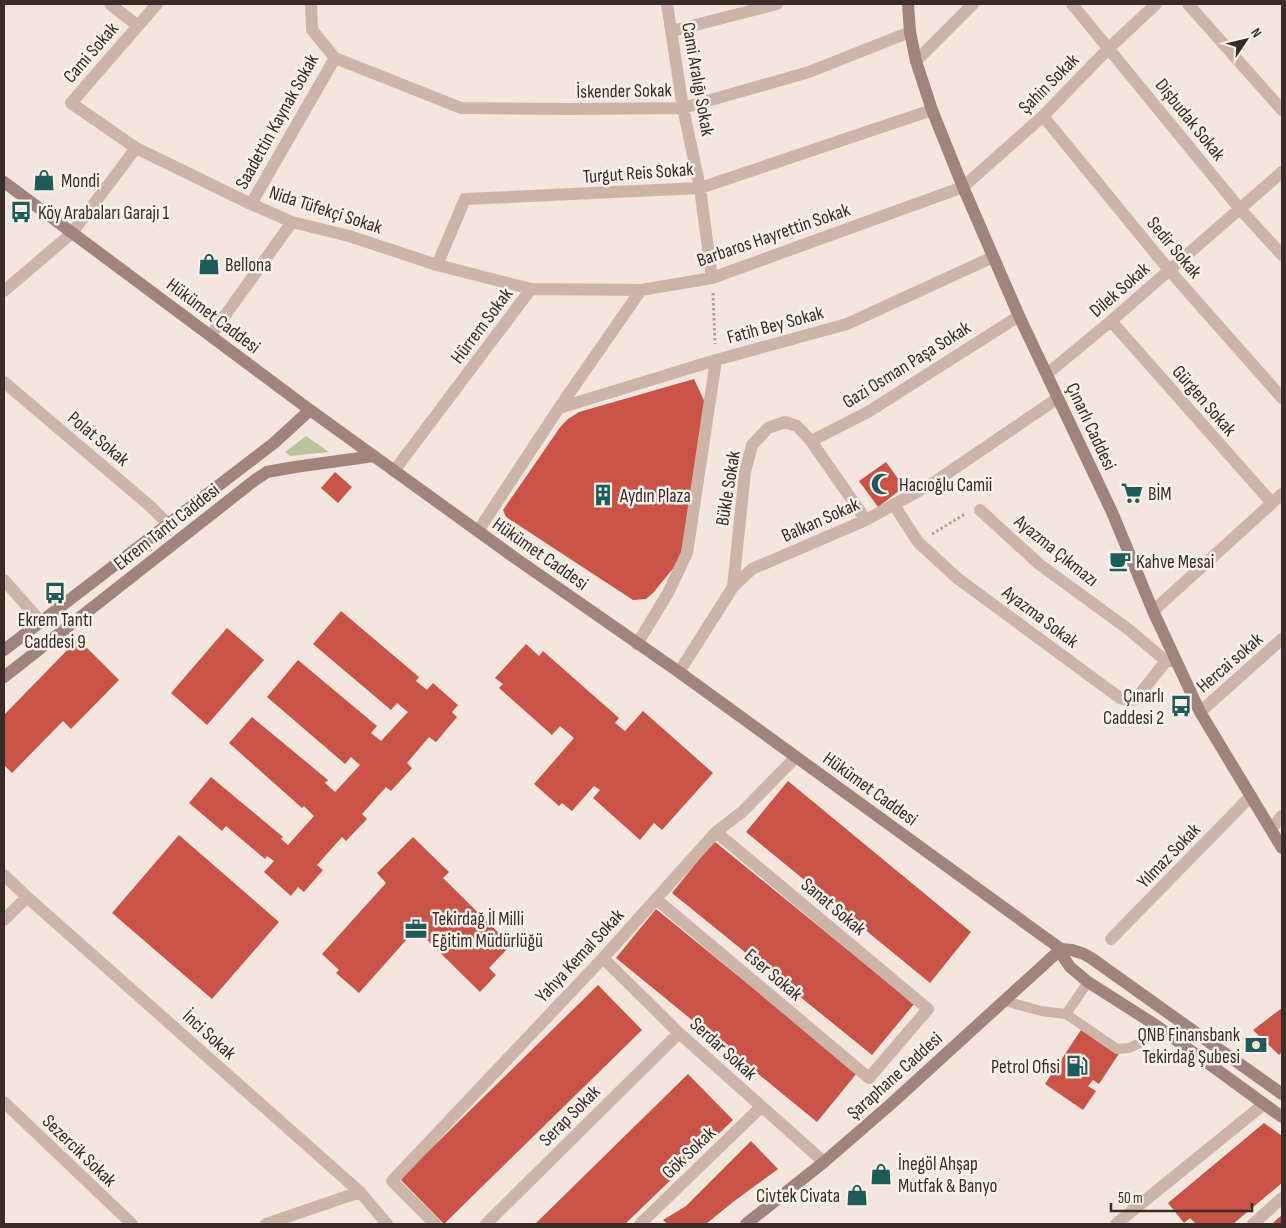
<svg xmlns="http://www.w3.org/2000/svg" width="1286" height="1228" viewBox="0 0 1286 1228" font-family="'Sofia Sans Condensed',sans-serif">
  <style>
    .green { fill: #bbc39d }
    .building { fill: #c95446 }
    .lines { fill: none; stroke-linecap: round; stroke-linejoin: round }
    .path { stroke: #b89e93; stroke-width: 3; stroke-dasharray: 2.5 2.5; stroke-linecap: butt }
    .lane { stroke: #ccb4a9; stroke-width: 10 }
    .street { stroke: #ccb4a9; stroke-width: 12 }
    .secondary { stroke: #a0837a; stroke-width: 12 }
    .labels { text-anchor: middle; stroke-width: 5; stroke-linejoin: round; paint-order: stroke }
    .street-label { font-size: 19px; fill: #392c29; stroke: #faf1eb }
    .poi-label { font-size: 19px; fill: #392c29; stroke: #faf1eb; text-anchor: start }
  </style>
  <rect width="100%" height="100%" fill="#f3e6de"/>
  <path class="green" d="M306 436 329 452 290 456 285 452Z"/>
  <path class="building" d="M694 379 707 407 680 560 653 593 646 599 633 600 506 517 503 510 561 426 568 419 579 412Z
    M886 462 904 487 878 507 859 481Z
    M335 472 352 487 338 503 321 488Z
    M341 611 419 677 416 681 427 690 433 683 458 705 452 712 457 717 436 742 429 737 407 763 412 768 391 791 386 787 362 814 367 819 346 841 342 837 317 865 323 870 304 892 298 887 291 896 264 872 274 861 267 856 265 859 226 826 222 831 189 803 211 777 283 837 281 839 288 845 314 816 304 806 302 808 229 743 252 717 328 780 325 783 335 792 360 765 351 757 345 764 267 697 298 660 377 726 371 733 381 741 408 712 397 703 391 710 313 644Z
    M227 628 264 660 207 725 171 693Z
    M78 639 119 680 71 729 63 721 12 773 4 765V715Z
    M526 644 539 656 543 651 619 718 615 723 625 731 643 711 713 773 662 830 654 823 640 840 593 798 600 790 594 786 572 811 562 803 559 806 534 784 574 738 560 726 552 735 499 688 503 684 495 678Z
    M788 781 971 932 930 983 746 832Z
    M179 835 279 922 212 999 112 913Z
    M413 837 449 872 443 878 511 945 489 968 496 975 480 992 416 929 359 993 336 973 339 970 322 954 386 883 377 873Z
    M714 841 914 1004 872 1055 672 893Z
    M656 909 857 1073 817 1122 616 958Z
    M598 985 642 1030 444 1224 400 1179Z
    M1282 1008V1052L1279 1055 1253 1030Z
    M1085 1024 1122 1049 1099 1084 1093 1080 1088 1086 1096 1091 1083 1110 1045 1084Z
    M688 1074 733 1120 625 1224H535Z
    M1264 1123 1282 1136V1183L1233 1224H1196L1190 1218 1184 1223 1168 1203Z
    M751 1141 778 1169 733 1202 706 1224H668L663 1220 686 1206Z
    M1282 1215V1224H1272L1275 1221Z"/>
  <g class="lines">
    <path class="path" d="M713 293 715 344
      M932 534 965 514"/>
    <path class="lane" d="M1005 1001 1041 1011 1066 1014 1117 1049 1129 1048 1142 1042 1157 1026
      M1066 1014 1088 982"/>
    <path class="street" d="M110 4 138 26
      M157 4 71 103 136 148 251 204 292 222 349 236 437 265 531 289
      M311 4 312 30 335 58
      M667 4 683 108 700 188 712 278
      M1072 4 1240 209 1282 255
      M1188 4 1282 110
      M672 31 777 4
      M335 58 461 108 570 109 683 108 809 72 910 32
      M916 61 973 4
      M1043 116 1169 270 1282 398
      M251 204 335 58
      M437 265 465 199 700 188 932 110
      M4 291 72 233 136 148
      M1111 321 1272 503
      M211 335 292 222
      M1047 374 1111 321 1282 172
      M4 382 150 506 168 524
      M559 408 716 360 847 324 993 257
      M811 441 868 412 1019 316
      M394 471 531 289 641 290 712 278 963 187 1043 116 1109 48 1156 4
      M894 505 918 542 957 578 1120 698 1128 701 1136 699 1166 661H1176
      M980 510 1039 564 1128 629 1166 661
      M478 531 559 408 641 290
      M4 580 41 622
      M733 587 745 472 752 445 768 428 785 422 797 426 811 441 866 520
      M1153 611 1282 494
      M637 644 668 593 687 553 716 360
      M679 672 733 587 752 569 866 520 933 483 1058 398
      M1200 712 1282 639
      M1271 829 1282 816
      M4 875 27 897 360 1192 387 1224
      M656 899 869 1078 928 1009 716 832
      M4 920 27 897
      M1111 939 1251 796
      M603 958 679 1033 824 1162
      M4 1102 132 1224
      M266 1224 360 1192
      M435 1224 392 1181 603 958 716 832 742 812 796 757
      M486 1224 679 1033
      M640 1224 761 1107
      M1116 1224 1264 1104
      M1253 1224 1282 1198"/>
    <path class="secondary" d="M908 4 910 32 916 61 932 110 963 187 1019 316 1112 512 1153 611 1200 712 1282 848
      M4 182 310 410 518 560 679 672 1036 931 1061 949 1072 950 1084 954 1091 958 1282 1094
      M4 650 274 443 310 410
      M4 677 255 480 267 472 295 467 374 456
      M1061 949 1064 958 1070 967 1088 982 1157 1026 1282 1117
      M746 1224 824 1162 892 1103 1061 949"/>
  </g>
  <defs>
    <g id="shop-bare" transform="scale(1.725)"><path d="M-5-2.5h2.3a2.7 3.5 0 0 1 5.4 0H5L5.5 6h-11ZM-1.5-2.5h3a1.5 2.3 0 0 0-3 0Z" fill="#1d5c58" stroke="#faf1eb" stroke-width="2.5" paint-order="stroke"/></g>
    <g id="bus-bare" transform="scale(1.725)"><path d="M-5-6H5V4H4V6H2V4H-2V6H-4V4H-5ZM-3.5-4V0h7V-4ZM-3.5 1.2v1.5H-2V1.2ZM2 1.2v1.5H3.5V1.2Z" fill="#1d5c58" stroke="#faf1eb" stroke-width="2.5" paint-order="stroke"/></g>
    <g id="mosque-bare" transform="scale(1.725)"><path d="M3.5-4.9A6 6 0 1 0 3.5 4.9A5 5 0 1 1 3.5-4.9Z" fill="#1d5c58" stroke="#faf1eb" stroke-width="2.5" paint-order="stroke"/></g>
    <g id="supermarket-bare" transform="scale(1.725)"><path d="M-6-5.5h2.5l.6 2H6L4.5 2H-2.5L-4.4-4H-6ZM-1.5 3.2a1.3 1.3 0 1 0 .1 0ZM3 3.2a1.3 1.3 0 1 0 .1 0Z" fill="#1d5c58" stroke="#faf1eb" stroke-width="2.5" paint-order="stroke"/></g>
    <g id="building-bare" transform="scale(1.725)"><path d="M-4-6H4V6H1V3H-1V6H-4ZM-2.5-4.3h1.7v1.8h-1.7ZM.8-4.3h1.7v1.8H.8ZM-2.5-1h1.7V.8h-1.7ZM.8-1h1.7V.8H.8Z" fill="#1d5c58" stroke="#faf1eb" stroke-width="2.5" paint-order="stroke"/></g>
    <g id="cafe-bare" transform="scale(1.725)"><path d="M-5.5-4.5H6V0H3Q3 3.5 0 3.5H-2.5Q-5.5 3.5-5.5 0ZM3-3.2v2h1.7v-2ZM-6 4.5H4V6H-6Z" fill="#1d5c58" stroke="#faf1eb" stroke-width="2.5" paint-order="stroke"/></g>
    <g id="office-bare" transform="scale(1.725)"><path d="M-6-3h4V-5.5h4V-3h4V5H-6ZM-1-4.5V-3h2v-1.5ZM-6 0V1H6V0Z" fill="#1d5c58" stroke="#faf1eb" stroke-width="2.5" paint-order="stroke"/></g>
    <g id="bank-bare" transform="scale(1.725)"><path d="M-6-4H6V4H-6ZM0-2.3a2.3 2.3 0 1 0 0 4.6a2.3 2.3 0 1 0 0-4.6Z" fill="#1d5c58" stroke="#faf1eb" stroke-width="2.5" paint-order="stroke"/></g>
    <g id="fuel-bare" transform="scale(1.725)"><path d="M-5.5-6h7V0h2V4h1.3V-2.5L3-4.5l.8-.8L6-3V5H2.5V1h-1V6h-7ZM-4.2-4.7v3.2H.2V-4.7Z" fill="#1d5c58" stroke="#faf1eb" stroke-width="2.5" paint-order="stroke"/></g>
  </defs>
  <g fill-rule="evenodd">
    <use href="#shop-bare" x="44" y="180"/>
    <use href="#bus-bare" x="21" y="212"/>
    <use href="#shop-bare" x="209" y="264"/>
    <use href="#mosque-bare" x="882" y="484"/>
    <use href="#supermarket-bare" x="1132" y="493"/>
    <use href="#building-bare" x="603" y="495"/>
    <use href="#cafe-bare" x="1120" y="561"/>
    <use href="#bus-bare" x="55" y="593"/>
    <use href="#bus-bare" x="1181" y="706"/>
    <use href="#office-bare" x="416" y="929"/>
    <use href="#bank-bare" x="1256" y="1045"/>
    <use href="#fuel-bare" x="1077" y="1066"/>
    <use href="#shop-bare" x="881" y="1174"/>
    <use href="#shop-bare" x="857" y="1195"/>
  </g>
  <g class="labels">
    <g class="street-label">
      <text transform="translate(90 52) rotate(-49)" y="7">Cami Sokak</text>
      <text transform="translate(699 79) rotate(80)" y="7">Cami Aralığı Sokak</text>
      <text transform="translate(1048 83) rotate(-45)" y="7">Şahin Sokak</text>
      <text transform="translate(624 90) rotate(-1)" y="7">İskender Sokak</text>
      <text transform="translate(1191 119) rotate(51)" y="7">Dişbudak Sokak</text>
      <text transform="translate(276 121) rotate(-61)" y="7">Saadettin Kaynak Sokak</text>
      <text transform="translate(638 172) rotate(-4)" y="7">Turgut Reis Sokak</text>
      <text transform="translate(326 209) rotate(18)" y="7">Nida Tüfekçi Sokak</text>
      <text transform="translate(773 234) rotate(-19)" y="7">Barbaros Hayrettin Sokak</text>
      <text transform="translate(1175 247) rotate(50)" y="7">Sedir Sokak</text>
      <text transform="translate(1119 289) rotate(-41)" y="7">Dilek Sokak</text>
      <text transform="translate(214 315) rotate(37)" y="7">Hükümet Caddesi</text>
      <text transform="translate(775 324) rotate(-15)" y="7">Fatih Bey Sokak</text>
      <text transform="translate(481 325) rotate(-53)" y="7">Hürrem Sokak</text>
      <text transform="translate(906 364) rotate(-32)" y="7">Gazi Osman Paşa Sokak</text>
      <text transform="translate(1205 400) rotate(49)" y="7">Gürgen Sokak</text>
      <text transform="translate(1092 426) rotate(65)" y="7">Çınarlı Caddesi</text>
      <text transform="translate(99 438) rotate(40)" y="7">Polat Sokak</text>
      <text transform="translate(727 488) rotate(-81)" y="7">Bükle Sokak</text>
      <text transform="translate(820 519) rotate(-24)" y="7">Balkan Sokak</text>
      <text transform="translate(166 526) rotate(-38)" y="7">Ekrem Tantı Caddesi</text>
      <text transform="translate(1057 550) rotate(39)" y="7">Ayazma Çıkmazı</text>
      <text transform="translate(541 553) rotate(35)" y="7">Hükümet Caddesi</text>
      <text transform="translate(1041 616) rotate(37)" y="7">Ayazma Sokak</text>
      <text transform="translate(1229 662) rotate(-41)" y="7">Hercai sokak</text>
      <text transform="translate(871 788) rotate(36)" y="7">Hükümet Caddesi</text>
      <text transform="translate(1168 855) rotate(-46)" y="7">Yılmaz Sokak</text>
      <text transform="translate(834 906) rotate(40)" y="7">Sanat Sokak</text>
      <text transform="translate(579 955) rotate(-47)" y="7">Yahya Kemal Sokak</text>
      <text transform="translate(774 974) rotate(40)" y="7">Eser Sokak</text>
      <text transform="translate(210 1034) rotate(42)" y="7">İnci Sokak</text>
      <text transform="translate(724 1048) rotate(42)" y="7">Serdar Sokak</text>
      <text transform="translate(894 1075) rotate(-42)" y="7">Şaraphane Caddesi</text>
      <text transform="translate(569 1115) rotate(-45)" y="7">Serap Sokak</text>
      <text transform="translate(80 1150) rotate(44)" y="7">Sezercik Sokak</text>
      <text transform="translate(688 1152) rotate(-44)" y="7">Gök Sokak</text>
    </g>
    <g class="poi-label">
      <text x="61" y="187">Mondi</text>
      <text x="38" y="219">Köy Arabaları Garajı 1</text>
      <text x="225" y="271">Bellona</text>
      <text x="899" y="491">Hacıoğlu Camii</text>
      <text x="1148" y="500">BİM</text>
      <text x="620" y="502">Aydın Plaza</text>
      <text x="1136" y="568">Kahve Mesai</text>
      <text x="55" y="626" text-anchor="middle">Ekrem Tantı<tspan x="55" dy="22">Caddesi 9</tspan></text>
      <text x="1164" y="702" text-anchor="end">Çınarlı<tspan x="1164" dy="22">Caddesi 2</tspan></text>
      <text x="432" y="925">Tekirdağ İl Milli<tspan x="432" dy="22">Eğitim Müdürlüğü</tspan></text>
      <text x="1240" y="1041" text-anchor="end">QNB Finansbank<tspan x="1240" dy="22">Tekirdağ Şubesi</tspan></text>
      <text x="1060" y="1073" text-anchor="end">Petrol Ofisi</text>
      <text x="898" y="1170">İnegöl Ahşap<tspan x="898" dy="22">Mutfak &amp; Banyo</tspan></text>
      <text x="840" y="1202" text-anchor="end">Civtek Civata</text>
    </g>
  </g>
  <rect width="1286" height="1228" fill="none" stroke="#392c29" stroke-width="10"/>
  <g transform="translate(1246 40) rotate(55)" stroke="#faf1eb" stroke-width="4" paint-order="stroke">
  <path d="M0-4L9 19L0 12L-9 19Z" fill="#392c29"/>
  <text y="-8" font-size="14" font-weight="bold" text-anchor="middle" fill="#392c29">N</text>
  </g>
  <path d="M1111 1203v8h141v-8" fill="none" stroke="#392c29" stroke-width="2.5"/>
  <text x="1118" y="1203" font-size="15" fill="#392c29" stroke="#faf1eb" stroke-width="4" paint-order="stroke">50 m</text>
</svg>
